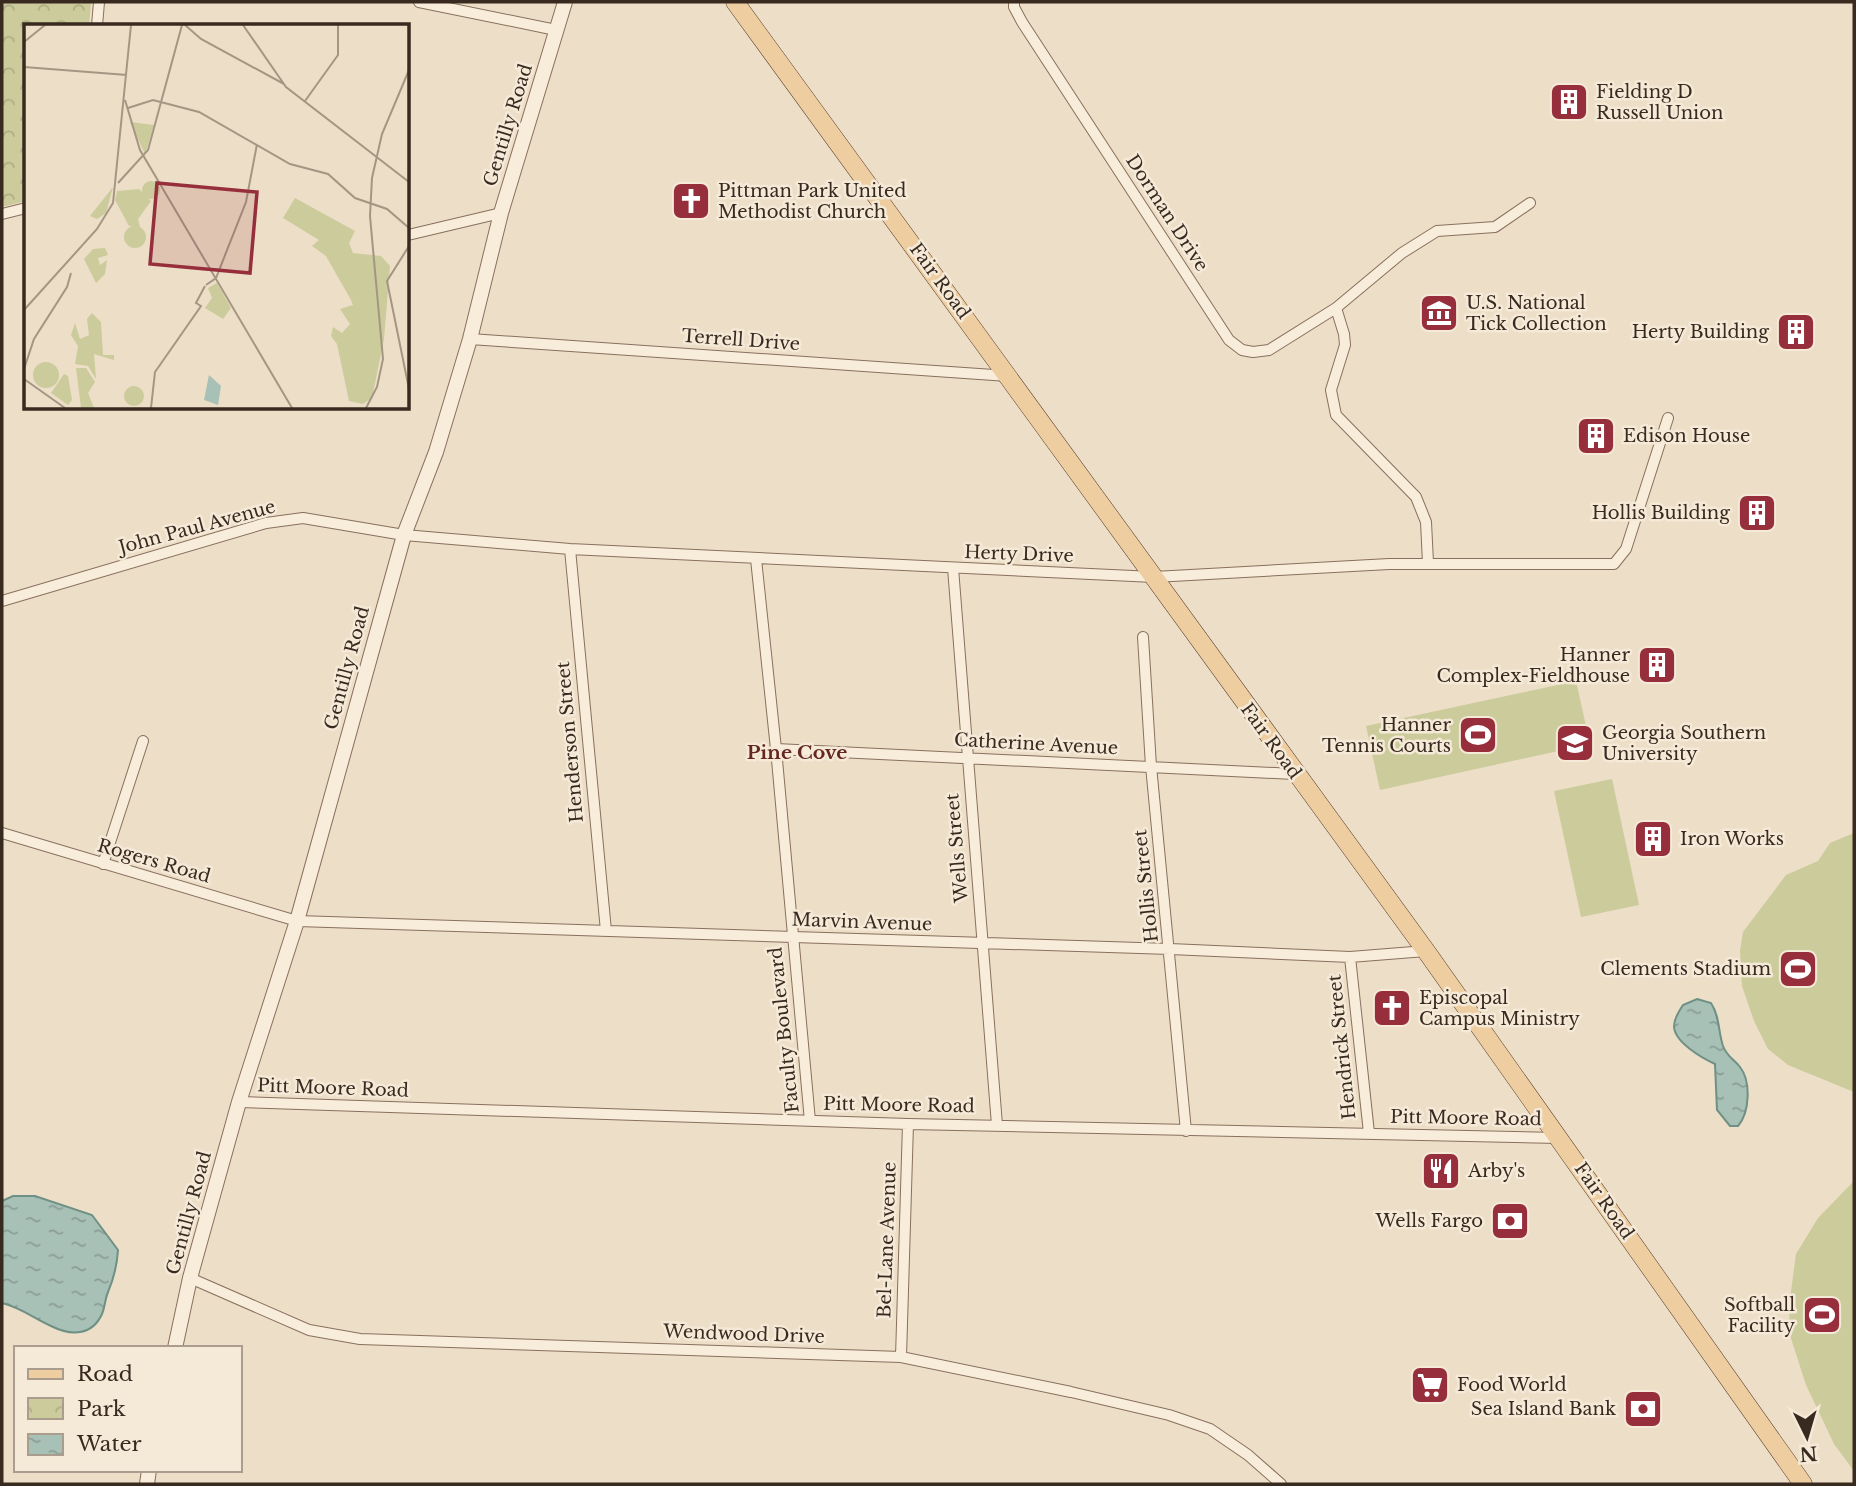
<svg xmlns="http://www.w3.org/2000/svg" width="1856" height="1486" viewBox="0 0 1856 1486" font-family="'Libre Baskerville',serif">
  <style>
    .grass { fill: #cbcb9b }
    .park { fill: url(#park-crowns) }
    .water { fill: url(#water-ripples); stroke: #6f9084; stroke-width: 2 }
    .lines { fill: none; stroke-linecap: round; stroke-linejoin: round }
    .minor-casing { stroke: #88705d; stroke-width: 12 }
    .tertiary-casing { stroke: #88705d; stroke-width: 16 }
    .primary-casing { stroke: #573e31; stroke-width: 19 }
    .minor { stroke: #f8ecdb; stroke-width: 10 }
    .tertiary { stroke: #f8ecdb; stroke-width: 14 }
    .primary { stroke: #eecea1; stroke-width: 18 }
    .labels { text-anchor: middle; stroke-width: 5; stroke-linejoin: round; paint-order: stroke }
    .poi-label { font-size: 18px; fill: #392a20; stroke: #f5e9d7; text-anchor: start }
    .street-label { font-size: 18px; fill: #392a20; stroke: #f5e9d7 }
    .neighbourhood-label { font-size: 19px; font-weight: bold; fill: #652821; stroke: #f5e9d7 }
    .inset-road { fill: none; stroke: #a59684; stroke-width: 2 }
    .view { fill: #962f3b; fill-opacity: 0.15; stroke: #962f3b; stroke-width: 3.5 }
    .inset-edge { fill: none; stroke: #392a20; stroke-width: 3.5 }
  </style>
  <defs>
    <pattern id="park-crowns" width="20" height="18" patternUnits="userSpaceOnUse" patternTransform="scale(1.75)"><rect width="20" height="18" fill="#cbcb9b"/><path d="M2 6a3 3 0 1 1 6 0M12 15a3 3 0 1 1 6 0" fill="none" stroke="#afae85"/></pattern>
    <pattern id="water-ripples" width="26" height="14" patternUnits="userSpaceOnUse" patternTransform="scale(1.75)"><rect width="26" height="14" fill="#a8c1b7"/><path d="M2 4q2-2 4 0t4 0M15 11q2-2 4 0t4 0" fill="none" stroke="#8a9d94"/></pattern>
  </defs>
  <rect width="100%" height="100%" fill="#eddec7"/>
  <path class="grass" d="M1576 681 1590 744 1380 790 1366 726Z
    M1612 779 1639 905 1581 917 1554 791Z
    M1854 833V1092L1788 1065 1768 1049 1754 1021 1742 986 1740 951 1743 932 1786 875 1818 861 1830 843Z
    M1854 1181V1471L1834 1444 1806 1385 1789 1332 1790 1299 1796 1254 1818 1218Z"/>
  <path class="park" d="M2 2H91L89 26H26V201L2 207Z"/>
  <path class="water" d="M1697 999 1711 1003C1720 1017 1718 1031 1723 1046 1727 1057 1734 1059 1740 1067 1751 1081 1750 1112 1738 1126H1730L1717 1110 1715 1064C1702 1058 1674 1042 1674 1026 1674 1019 1679 1011 1683 1005Z
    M13 1196H35L92 1215 118 1250C117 1266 114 1278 108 1292 105 1299 105 1307 102 1314 92 1336 71 1336 51 1326 33 1318 22 1308 2 1303V1201Z"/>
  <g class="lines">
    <g class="minor-casing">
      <path id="minor" d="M419 2 556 30
        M1014 2V7L1022 22 1229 340 1242 350 1253 352 1269 350 1336 308 1402 253 1437 231 1495 227 1530 203
        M97 26 99 2
        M2 214 26 208
        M408 235 501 213
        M1336 308 1344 334 1345 345 1331 390 1336 415 1416 497 1426 522 1428 563
        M470 339 1008 376
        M570 549 606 931
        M756 559 776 749 810 1121
        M953 568 997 1125
        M2 601 266 523 303 518 404 535 570 549 1154 577 1389 564H1614L1626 549 1668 418
        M1143 637 1151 766 1186 1131
        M776 749 1294 774
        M2 833 297 921 1170 949 1350 957 1426 951
        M103 864 143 741
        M1350 957 1369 1133
        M239 1102 908 1124 1559 1138
        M190 1278 309 1330 360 1339 901 1357 1071 1392 1169 1415 1210 1429 1248 1455 1281 1484
        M901 1357 908 1124"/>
    </g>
    <g class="tertiary-casing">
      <path id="tertiary" d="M175 1348 190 1278 239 1102 297 921 404 535 436 452 470 339 501 213 565 2
        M147 1484 149 1470"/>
    </g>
    <g class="primary-casing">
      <path id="primary" d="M735 2 1426 951 1803 1484"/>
    </g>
    <use href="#minor" class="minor"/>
    <use href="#tertiary" class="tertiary"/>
    <use href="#primary" class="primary"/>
  </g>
  <defs>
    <g id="building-square" transform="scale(2.0125)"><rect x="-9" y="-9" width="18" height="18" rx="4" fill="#962f3b" stroke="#f5e9d7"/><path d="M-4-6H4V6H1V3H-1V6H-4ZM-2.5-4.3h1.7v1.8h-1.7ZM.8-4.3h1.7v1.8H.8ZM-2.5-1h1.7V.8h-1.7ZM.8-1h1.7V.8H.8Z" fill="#fff"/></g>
    <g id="church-square" transform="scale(2.0125)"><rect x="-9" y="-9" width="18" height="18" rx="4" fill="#962f3b" stroke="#f5e9d7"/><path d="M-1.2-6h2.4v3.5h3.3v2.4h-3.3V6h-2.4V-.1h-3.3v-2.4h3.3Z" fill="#fff"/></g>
    <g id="museum-square" transform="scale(2.0125)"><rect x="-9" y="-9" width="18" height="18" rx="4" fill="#962f3b" stroke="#f5e9d7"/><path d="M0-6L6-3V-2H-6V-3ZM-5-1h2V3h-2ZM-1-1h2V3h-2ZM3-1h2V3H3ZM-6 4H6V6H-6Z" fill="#fff"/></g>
    <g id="stadium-square" transform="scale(2.0125)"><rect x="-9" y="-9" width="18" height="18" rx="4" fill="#962f3b" stroke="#f5e9d7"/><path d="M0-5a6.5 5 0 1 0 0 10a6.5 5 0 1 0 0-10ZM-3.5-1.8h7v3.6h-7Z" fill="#fff"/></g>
    <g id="university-square" transform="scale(2.0125)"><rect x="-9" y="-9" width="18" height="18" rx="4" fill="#962f3b" stroke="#f5e9d7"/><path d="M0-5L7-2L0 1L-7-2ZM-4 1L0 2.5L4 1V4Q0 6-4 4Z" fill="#fff"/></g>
    <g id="restaurant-square" transform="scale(2.0125)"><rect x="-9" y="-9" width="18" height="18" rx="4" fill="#962f3b" stroke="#f5e9d7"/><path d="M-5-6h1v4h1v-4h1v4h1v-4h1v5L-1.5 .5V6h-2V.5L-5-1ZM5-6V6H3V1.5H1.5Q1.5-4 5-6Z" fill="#fff"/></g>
    <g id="bank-square" transform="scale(2.0125)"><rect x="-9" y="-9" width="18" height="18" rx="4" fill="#962f3b" stroke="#f5e9d7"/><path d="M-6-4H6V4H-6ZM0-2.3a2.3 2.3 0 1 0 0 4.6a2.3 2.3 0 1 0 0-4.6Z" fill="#fff"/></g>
    <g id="supermarket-square" transform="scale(2.0125)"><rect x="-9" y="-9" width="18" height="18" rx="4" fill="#962f3b" stroke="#f5e9d7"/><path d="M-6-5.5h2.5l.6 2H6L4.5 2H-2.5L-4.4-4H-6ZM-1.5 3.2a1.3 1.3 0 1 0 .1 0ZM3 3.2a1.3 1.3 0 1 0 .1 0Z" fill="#fff"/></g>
  </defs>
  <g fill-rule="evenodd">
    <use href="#building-square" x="1569" y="102"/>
    <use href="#church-square" x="691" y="201"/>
    <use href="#museum-square" x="1439" y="313"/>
    <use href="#building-square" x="1796" y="332"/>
    <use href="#building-square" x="1596" y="436"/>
    <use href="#building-square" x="1757" y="513"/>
    <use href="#building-square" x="1657" y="665"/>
    <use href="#stadium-square" x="1478" y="735"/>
    <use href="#university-square" x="1575" y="743"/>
    <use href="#building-square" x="1653" y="839"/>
    <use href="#stadium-square" x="1798" y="969"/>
    <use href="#church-square" x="1392" y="1008"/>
    <use href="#restaurant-square" x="1441" y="1171"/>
    <use href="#bank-square" x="1510" y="1221"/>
    <use href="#stadium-square" x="1822" y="1315"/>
    <use href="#supermarket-square" x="1430" y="1385"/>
    <use href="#bank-square" x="1643" y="1409"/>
  </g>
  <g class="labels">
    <g class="poi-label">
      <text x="1596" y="98">Fielding D<tspan x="1596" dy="21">Russell Union</tspan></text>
      <text x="718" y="197">Pittman Park United<tspan x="718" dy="21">Methodist Church</tspan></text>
      <text x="1466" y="309">U.S. National<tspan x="1466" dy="21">Tick Collection</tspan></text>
      <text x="1769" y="338" text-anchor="end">Herty Building</text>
      <text x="1623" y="442">Edison House</text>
      <text x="1730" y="519" text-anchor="end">Hollis Building</text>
      <text x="1630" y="661" text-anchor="end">Hanner<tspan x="1630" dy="21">Complex-Fieldhouse</tspan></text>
      <text x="1451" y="731" text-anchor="end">Hanner<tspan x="1451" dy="21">Tennis Courts</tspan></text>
      <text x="1602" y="739">Georgia Southern<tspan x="1602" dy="21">University</tspan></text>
      <text x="1680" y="845">Iron Works</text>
      <text x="1771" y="975" text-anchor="end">Clements Stadium</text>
      <text x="1419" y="1004">Episcopal<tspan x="1419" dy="21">Campus Ministry</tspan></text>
      <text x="1468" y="1177">Arby's</text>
      <text x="1483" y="1227" text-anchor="end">Wells Fargo</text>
      <text x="1795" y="1311" text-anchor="end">Softball<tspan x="1795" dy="21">Facility</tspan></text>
      <text x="1457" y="1391">Food World</text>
      <text x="1616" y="1415" text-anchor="end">Sea Island Bank</text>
    </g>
    <g class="street-label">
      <text transform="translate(508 125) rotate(-73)" y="6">Gentilly Road</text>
      <text transform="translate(1167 213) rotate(57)" y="6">Dorman Drive</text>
      <text transform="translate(940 281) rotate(54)" y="6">Fair Road</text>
      <text transform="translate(741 340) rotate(4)" y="6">Terrell Drive</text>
      <text transform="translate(197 527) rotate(-15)" y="6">John Paul Avenue</text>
      <text transform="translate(1019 554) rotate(2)" y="6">Herty Drive</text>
      <text transform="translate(347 668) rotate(-75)" y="6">Gentilly Road</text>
      <text transform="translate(1271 741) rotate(54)" y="6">Fair Road</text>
      <text transform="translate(570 742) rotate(-95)" y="6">Henderson Street</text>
      <text transform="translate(1036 744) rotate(3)" y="6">Catherine Avenue</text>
      <text transform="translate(957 848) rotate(-95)" y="6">Wells Street</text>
      <text transform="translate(154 861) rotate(16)" y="6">Rogers Road</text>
      <text transform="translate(1146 886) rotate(-96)" y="6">Hollis Street</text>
      <text transform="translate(862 922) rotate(2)" y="6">Marvin Avenue</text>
      <text transform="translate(784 1030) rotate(-96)" y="6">Faculty Boulevard</text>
      <text transform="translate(1342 1047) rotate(-96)" y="6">Hendrick Street</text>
      <text transform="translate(333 1088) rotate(2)" y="6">Pitt Moore Road</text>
      <text transform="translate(899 1105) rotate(1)" y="6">Pitt Moore Road</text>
      <text transform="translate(1466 1118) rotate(1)" y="6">Pitt Moore Road</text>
      <text transform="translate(1604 1201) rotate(55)" y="6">Fair Road</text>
      <text transform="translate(189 1213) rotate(-75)" y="6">Gentilly Road</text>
      <text transform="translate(887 1240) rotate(-88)" y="6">Bel-Lane Avenue</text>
      <text transform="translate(744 1334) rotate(2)" y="6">Wendwood Drive</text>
    </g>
    <g class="neighbourhood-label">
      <text x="797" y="759">Pine Cove</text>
    </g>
  </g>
  <g transform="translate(24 24)">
    <rect width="385" height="385" fill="#eddec7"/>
    <path d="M118 166a9 9 0 1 1 18 0a9 9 0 1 1-18 0ZM9 351a13 13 0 1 1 26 0a13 13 0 1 1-26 0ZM40 350 44 352 48 376 44 381 27 369ZM100 372a10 10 0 1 1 20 0a10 10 0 1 1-20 0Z" fill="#cbcb9b"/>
    <path d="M115 165 127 177 114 195 116 203 105 202 91 176 93 167ZM81 224 84 231 74 234 76 241 83 236 81 250 72 259 60 235 69 225ZM68 289 77 298 79 331H90V336L70 330 72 355 64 342 51 340 54 322 47 311 51 299 56 315 65 311 63 295ZM52 344H62L71 358 64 369 70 384H57Z" fill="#cbcb9b"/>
    <path d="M271 174 331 207 325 219 329 229 357 232 366 242 360 315 348 374 339 380 325 377 313 320 307 312 309 303 318 309 326 300 316 285 329 281 327 276 302 232 288 222 295 216 259 194Z" fill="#cbcb9b"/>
    <path d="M106 98 130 101 121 130ZM89 163 82 189 73 195 66 192ZM100 213a11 11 0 1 1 22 0a11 11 0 1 1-22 0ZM193 259 207 284 199 295 181 284 188 274 184 264Z" fill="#cbcb9b"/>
    <path d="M185 351 197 362 194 381 180 376Z" fill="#a8c1b7"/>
    <path class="inset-road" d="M161 1 177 15 260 60M219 1 262 63 385 158M0 18 21 1M0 43 103 51M101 76 116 126 268 384M281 77 314 31V1M104 84 129 76 175 88 266 140 304 150 331 174 363 185 385 204M94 159 124 126 158 1M385 222 363 257 385 365M182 261 192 254 222 178 233 120M0 286 73 205 89 179 107 1M0 345 10 315 43 263 47 249M0 355 41 384M127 384 131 348 177 282 172 279 181 262M342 384 353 363 359 335 346 192 348 154 358 110 385 46"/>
    <path class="view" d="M133 159 233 168 226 249 126 240Z"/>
    <rect width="385" height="385" class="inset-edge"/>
  </g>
  <rect width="1856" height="1486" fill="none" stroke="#392a20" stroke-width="7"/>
  <rect x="14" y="1346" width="228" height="126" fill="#f5e9d7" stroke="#aa9d8e" stroke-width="2"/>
  <rect x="28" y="1369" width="35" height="10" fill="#eecea1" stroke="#aa9d8e" stroke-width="2"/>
  <text x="77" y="1381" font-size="21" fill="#392a20">Road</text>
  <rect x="28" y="1398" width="35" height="21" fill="url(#park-crowns)" stroke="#aa9d8e" stroke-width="2"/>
  <text x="77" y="1416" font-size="21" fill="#392a20">Park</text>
  <rect x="28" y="1434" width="35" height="21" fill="url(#water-ripples)" stroke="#aa9d8e" stroke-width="2"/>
  <text x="77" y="1451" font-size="21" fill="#392a20">Water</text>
  <g transform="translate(1807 1437) rotate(175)" stroke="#f5e9d7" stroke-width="5" paint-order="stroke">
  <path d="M0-5L12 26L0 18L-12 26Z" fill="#392a20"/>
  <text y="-10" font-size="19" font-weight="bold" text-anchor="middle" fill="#392a20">N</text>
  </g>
</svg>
